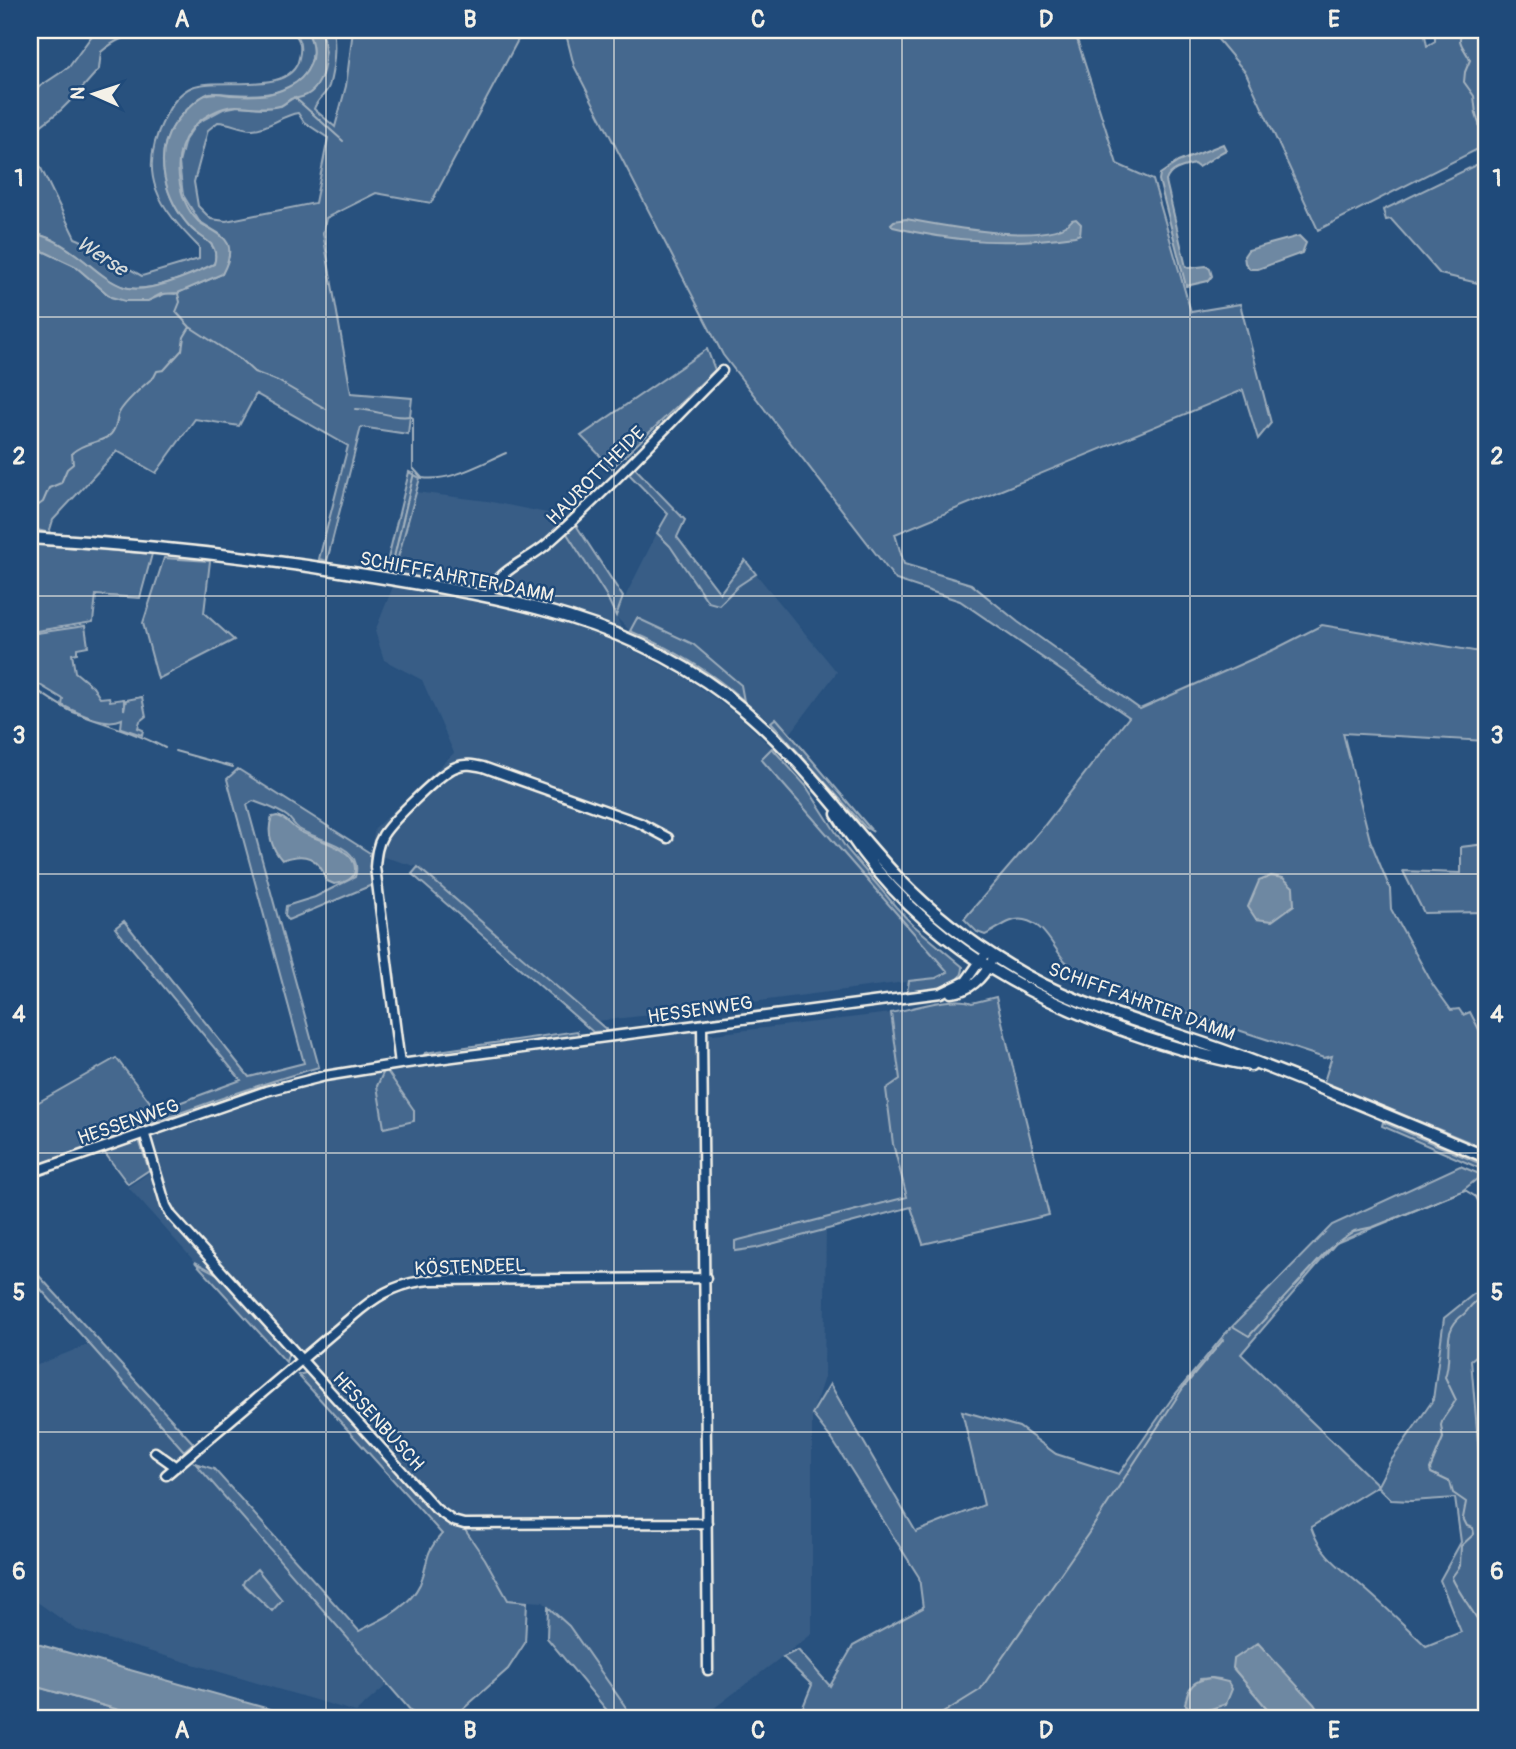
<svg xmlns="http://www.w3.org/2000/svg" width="1516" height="1749" viewBox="0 0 1516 1749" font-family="Pangolin,sans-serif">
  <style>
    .built { fill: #375d86 }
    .green { fill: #45688e; stroke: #9cacbb; stroke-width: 2; fill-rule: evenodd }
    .water { fill: #6e88a2; stroke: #a4b2be; stroke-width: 2 }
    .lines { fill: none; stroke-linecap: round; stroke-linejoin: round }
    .stream { stroke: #a4b2be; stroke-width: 2 }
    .minor-casing { stroke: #f4f1e8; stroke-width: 13 }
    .major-casing { stroke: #f4f1e8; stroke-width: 15 }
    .minor { stroke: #1f4a7a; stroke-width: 8 }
    .major { stroke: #1f4a7a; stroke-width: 10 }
    .grid { fill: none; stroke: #f4f1e8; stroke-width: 2; stroke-opacity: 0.55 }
    .labels { text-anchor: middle; stroke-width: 5; stroke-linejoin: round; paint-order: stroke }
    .street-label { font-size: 19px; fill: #f4f1e8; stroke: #1f4a7a }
    .water-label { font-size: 21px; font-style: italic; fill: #d9dcda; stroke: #1f4a7a }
    .neatline { fill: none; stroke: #f4f1e8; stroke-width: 2.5 }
    .grid-label { font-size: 23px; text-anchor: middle; font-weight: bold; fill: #f4f1e8 }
  </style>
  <rect width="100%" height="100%" fill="#28517e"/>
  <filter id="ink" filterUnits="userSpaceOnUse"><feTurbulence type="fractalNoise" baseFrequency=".0143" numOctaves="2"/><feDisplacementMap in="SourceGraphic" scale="14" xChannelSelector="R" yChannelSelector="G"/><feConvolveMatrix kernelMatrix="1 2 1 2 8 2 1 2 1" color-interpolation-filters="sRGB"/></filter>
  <g filter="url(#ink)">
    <path class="built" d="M416 492 487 501 567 517 566 533 606 595 616 615 657 533 719 605 738 586 756 574 837 672 790 734 776 718 771 722 744 701 741 684 637 618 630 631 617 618 624 635 621 644 681 675 705 691 741 718 772 748 761 759 948 972 936 978 669 1013 668 1003 658 1004 659 1014 597 1021 418 867 370 853 375 828 454 753 422 680 384 660 375 631 394 584 473 598 483 589 394 572Z
      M891 1013 900 1079 893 1144 908 1197 735 1241 826 1229 824 1377 812 1414V1634L709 1712V1719H634L569 1626 543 1602 508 1600 485 1559 465 1530 467 1519 448 1512 438 1504 175 1211 165 1186 152 1141 155 1134 163 1130 265 1095 363 1072 700 1030 713 1034Z
      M153 1170 169 1217 221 1276 195 1262 128 1187Z
      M89 1344 388 1684 356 1712 77 1630 30 1597V1368Z"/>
    <path class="green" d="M96 30H148C129 35 116 39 101 52L99 69 77 94 61 110 30 134V93L69 67Z
      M291 30H306C313 39 315 54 310 65 296 97 259 96 231 94 224 94 215 92 209 93 199 97 181 116 174 125 152 156 166 201 190 227 196 234 206 238 211 244 216 250 216 258 214 264 194 274 147 295 124 287 107 282 90 264 74 253 60 244 47 235 30 233V135L36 158 75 238C99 247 119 264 142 276L199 259V247C159 207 136 175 164 119 170 106 178 93 192 87 217 76 292 97 299 58 302 46 300 38 291 30Z
      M320 30H333C336 46 334 69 329 86 326 95 317 99 314 109L335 127 346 86 353 30H504L520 36 431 203 376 193 326 218 323 233 351 393 412 398 408 434 361 427 327 561 319 559 348 446 256 394 239 426 195 419 156 473 117 451 53 520 49 533 30 528V245L75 266 111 297 132 301 150 300 167 293 175 294 222 274 229 256 221 235 199 221 183 195 179 163 185 140 197 123 223 109 238 106 263 108 281 106 319 81 326 52ZM298 113 304 122 328 138 315 203 226 221 211 219 198 206 194 182 208 130 218 122C230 122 242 130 253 129 270 128 282 115 298 113Z
      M565 30H1074L1117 164 1153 180 1191 312 1240 304 1271 423 1258 439 1243 390 895 534 904 564 971 584 1018 622 1140 709 1275 649 1322 625 1486 653V741L1343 733 1370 840 1390 889 1391 909 1433 985 1451 1010 1459 1009 1463 1015 1470 1012 1486 1043V1106L1482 1107 1481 1120 1486 1125V1149L1324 1082 1332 1056 1324 1058 1315 1055C1274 1042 1233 1028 1192 1015 1153 1002 1113 990 1077 971 1055 959 1050 925 1024 920 1009 917 998 930 985 935L977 932 964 919 1044 826 1129 717 960 601 896 580 723 355 574 66Z
      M1210 30H1424L1427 46 1435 41V30H1486V145L1318 230 1246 73Z
      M1486 160V285L1440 274 1391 219 1386 220 1383 210Z
      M707 349 715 370 612 468 581 436Z
      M634 467 685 520 677 537 720 593 745 560 756 574 738 586 719 605 708 602 670 546 657 533 668 514 626 471Z
      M409 472 420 478 394 572 385 571Z
      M574 522 623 597 616 616 606 595 566 532Z
      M30 544 152 554 140 598 96 595 93 622 30 632Z
      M164 558 210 561 204 613 234 640 158 679 143 623Z
      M637 618 693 644 741 685 744 701C709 670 673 649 630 631Z
      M85 626 88 646 77 648V653L72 654 75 672 93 687 100 698 109 697 110 701 124 699V710L126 700 142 697 146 716 140 721 138 728 143 730 142 735 121 728 122 719C105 727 78 713 62 705L63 699 30 679V634Z
      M776 718 790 734 873 832 865 827 771 722Z
      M772 748 806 786 846 848 896 907 912 924 963 967C963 991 924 989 907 992L909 981 936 978 948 972 761 759Z
      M238 769 370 853 372 885 288 920 285 915 286 906 315 897 355 877C365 844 317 841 299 829 295 826 292 821 288 817 278 809 264 805 253 801L247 805 319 1067C220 1096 125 1132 30 1171V1107L116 1058 157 1111 241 1080 115 928 124 921 249 1077 304 1063 227 779Z
      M1486 844V912L1424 913 1403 871 1461 873V847Z
      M418 867 608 1031 593 1032 412 874Z
      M996 997 1049 1215 923 1244 911 1207 756 1248 735 1251V1241L907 1197 893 1144 886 1089 900 1079 891 1013C911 1009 954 995 972 1003Z
      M577 1031 579 1036 423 1057 425 1053Z
      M384 1071H387L414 1110V1121L384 1128 377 1086Z
      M1383 1122 1486 1166V1171L1382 1126Z
      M139 1140 149 1170 128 1184 104 1152Z
      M1460 1166 1482 1175 1462 1191 1336 1243 1241 1354 1378 1485 1390 1462 1433 1400 1444 1318 1486 1284V1348L1471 1360 1486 1535V1719H1313L1315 1717 1233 1668 1276 1719H798L812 1685 783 1657 798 1650 830 1686 853 1646 923 1608 919 1577 833 1441 812 1414 830 1384 916 1532 984 1505 962 1411 1019 1427 1056 1454 1119 1474 1173 1397 1225 1334 1332 1225ZM1377 1486 1391 1500 1411 1501 1455 1498 1461 1542 1440 1580 1461 1632 1426 1646C1406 1627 1386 1607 1365 1589 1344 1570 1320 1555 1311 1527ZM1212 1678 1220 1679 1196 1714 1185 1704 1200 1679Z
      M195 1262 221 1276 289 1351 286 1362Z
      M30 1266 193 1443 184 1451 30 1277Z
      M309 1372 445 1522 465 1530 485 1559 508 1600 527 1602 525 1643 508 1669 452 1719H418L195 1463 214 1469 359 1631C382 1619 408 1609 420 1584 430 1561 422 1556 442 1534L298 1375Z
      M257 1569 282 1600 272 1611 243 1584 244 1581Z
      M548 1607 569 1626 634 1719H614L547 1638Z
      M30 1685 151 1719H30Z"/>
    <path class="water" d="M306 30H320C330 51 326 93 298 98 296 99 295 97 293 98 288 99 285 105 279 106 265 110 251 106 236 106 220 106 200 118 190 131 171 155 177 200 198 221 207 229 222 232 228 244 232 254 227 265 222 274L178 293 161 294 148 301H125L111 297 75 266 30 245V233C47 235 60 243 74 253 90 264 106 281 124 287 147 295 193 274 214 264 216 258 216 250 211 244 205 238 196 234 190 227 166 200 152 157 174 125 180 116 199 95 209 94 216 92 224 94 230 95 251 96 269 97 288 87 297 83 306 75 310 65 315 54 313 40 306 30Z
      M1223 144 1226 150C1215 155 1209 162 1198 167L1194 164C1183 167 1170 169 1166 181L1186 267 1189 268 1206 266 1210 269 1212 276 1208 281 1186 286 1159 180 1160 174 1178 162Z
      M906 219C939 225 1051 248 1072 220L1076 219 1081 224 1080 234 1075 236C1012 245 956 243 893 227L891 224 894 221Z
      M1299 236 1306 243 1302 253 1258 269H1250L1245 263 1244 256 1248 250Z
      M277 816C288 818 290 826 299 831 312 839 357 847 355 870 354 880 342 883 334 884L327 881C318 856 305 852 282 860 272 849 266 832 272 817Z
      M1271 876 1283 878 1293 887 1294 905 1272 921 1256 919 1248 907 1259 881Z
      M30 1642 305 1719H151L30 1685Z
      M1258 1643 1314 1704 1319 1712 1313 1719H1276L1233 1668 1234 1659Z
      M1211 1678 1228 1682 1232 1689 1226 1704 1196 1714 1185 1704C1188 1686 1194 1680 1211 1678Z"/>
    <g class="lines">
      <path class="stream" d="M1464 30C1454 41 1465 48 1470 60L1465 72 1464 82 1474 96 1476 114 1486 146
        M294 97 343 141
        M178 294 180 302 176 312 190 327 241 360 254 372 278 381 326 409
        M355 409C374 409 392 419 410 416L413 418V468L422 478C451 482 480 464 506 453
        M30 516 33 509 43 502 49 488 61 483 67 469 73 464 72 453C86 440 102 444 111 434 117 427 116 421 119 413 124 403 145 384 154 377L157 371 164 370 182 350 184 337 190 327
        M391 570 414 473
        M30 687C45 694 57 705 73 712 104 724 136 732 165 748
        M175 751 233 767
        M1234 1327 1249 1336 1330 1248 1343 1238 1354 1231 1373 1227 1465 1190 1476 1197 1486 1215
        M1479 1622C1473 1611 1453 1584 1452 1577L1460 1566 1461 1546 1474 1534 1473 1528 1467 1526 1463 1518 1466 1502 1453 1493 1450 1482 1431 1473 1430 1469 1443 1438 1441 1425 1443 1419 1456 1400 1445 1377C1454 1352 1439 1332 1464 1314 1470 1309 1471 1302 1481 1299L1486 1305
        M1482 1631 1486 1632
        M933 1719 980 1690 1088 1534 1183 1388 1223 1340"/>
      <g class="minor-casing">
        <path id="minor" d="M489 596C496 570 528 561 547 544 608 490 664 429 722 371
          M951 993C969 992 983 978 991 962
          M702 1025 708 1670
          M400 1064 375 867C376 855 377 845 383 835 392 821 441 772 456 767 465 763 474 765 483 767L640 823 668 838
          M144 1132 166 1206 171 1215 436 1509 453 1521 464 1524 707 1523
          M30 1173 266 1091 325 1076 400 1064 941 993 966 981 983 957
          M155 1452 176 1467
          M166 1475 360 1310C382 1292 403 1282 431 1280L706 1278"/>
      </g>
      <g class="major-casing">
        <path id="major" d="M30 538C145 545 258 557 372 576 507 598 636 619 744 710 803 759 846 823 899 879 931 912 968 941 1008 965 1078 1009 1159 1026 1236 1055 1320 1086 1403 1122 1486 1157
          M837 814C904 926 1007 990 1128 1032 1168 1046 1209 1058 1251 1065"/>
      </g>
      <use href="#minor" class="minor"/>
      <use href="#major" class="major"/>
    </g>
  </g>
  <path class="grid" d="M326 30V1719M614 30V1719M902 30V1719M1190 30V1719M30 317H1486M30 596H1486M30 874H1486M30 1153H1486M30 1432H1486"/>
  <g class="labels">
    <g class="street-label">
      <text transform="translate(595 475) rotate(-45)" y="7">HAUROTTHEIDE</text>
      <text transform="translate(457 576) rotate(11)" y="7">SCHIFFFAHRTER DAMM</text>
      <text transform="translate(1142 1001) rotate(20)" y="7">SCHIFFFAHRTER DAMM</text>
      <text transform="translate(700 1009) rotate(-8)" y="7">HESSENWEG</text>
      <text transform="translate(128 1121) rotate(-19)" y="7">HESSENWEG</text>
      <text transform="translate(470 1266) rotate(-2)" y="7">KÖSTENDEEL</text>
      <text transform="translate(379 1421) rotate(48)" y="7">HESSENBUSCH</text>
    </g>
    <g class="water-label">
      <text transform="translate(102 256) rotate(33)" y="7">Werse</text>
    </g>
  </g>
  <rect width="1516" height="1749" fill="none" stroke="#1f4a7a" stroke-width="77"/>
  <g transform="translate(94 94) rotate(273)" stroke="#1f4a7a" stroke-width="5" paint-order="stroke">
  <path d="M0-5L12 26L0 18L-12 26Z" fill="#f4f1e8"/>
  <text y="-10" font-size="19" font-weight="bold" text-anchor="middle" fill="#f4f1e8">N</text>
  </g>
  <rect x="38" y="38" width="1440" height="1672" class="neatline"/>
  <g class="grid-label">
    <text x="182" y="27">A</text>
    <text x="470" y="27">B</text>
    <text x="758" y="27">C</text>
    <text x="1046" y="27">D</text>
    <text x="1334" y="27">E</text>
    <text x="19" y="186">1</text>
    <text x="1497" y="186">1</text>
    <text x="19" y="464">2</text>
    <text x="1497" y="464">2</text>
    <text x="19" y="743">3</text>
    <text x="1497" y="743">3</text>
    <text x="19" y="1022">4</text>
    <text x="1497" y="1022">4</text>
    <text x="19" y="1300">5</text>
    <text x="1497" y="1300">5</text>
    <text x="19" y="1579">6</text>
    <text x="1497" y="1579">6</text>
    <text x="182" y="1738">A</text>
    <text x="470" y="1738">B</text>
    <text x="758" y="1738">C</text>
    <text x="1046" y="1738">D</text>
    <text x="1334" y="1738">E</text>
  </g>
</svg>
